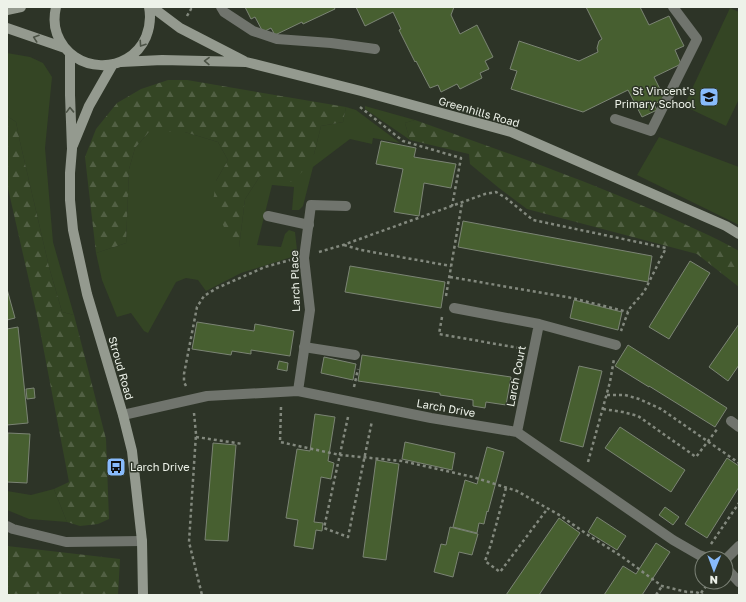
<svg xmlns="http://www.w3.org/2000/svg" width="746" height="602" viewBox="0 0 746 602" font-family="'Golos Text',sans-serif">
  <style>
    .grass { fill: #344524 }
    .forest { fill: url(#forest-firs) }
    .building { fill: #475f30; stroke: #7b8474 }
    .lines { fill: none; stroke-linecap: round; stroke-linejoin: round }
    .path { stroke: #83897e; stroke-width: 2.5; stroke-dasharray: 3 3; stroke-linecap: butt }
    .lane { stroke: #70746d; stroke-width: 10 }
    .street { stroke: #70746d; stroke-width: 10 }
    .secondary { stroke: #949a8f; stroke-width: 10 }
    .oneway { stroke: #4c5346 }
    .labels { text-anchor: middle; stroke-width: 3; stroke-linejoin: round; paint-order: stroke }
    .poi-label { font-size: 11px; fill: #edf2e9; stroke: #2d3427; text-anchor: end }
    .street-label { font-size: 11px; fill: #edf2e9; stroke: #2d3427 }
  </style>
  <defs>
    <pattern id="forest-firs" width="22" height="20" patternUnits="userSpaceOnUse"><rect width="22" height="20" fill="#344524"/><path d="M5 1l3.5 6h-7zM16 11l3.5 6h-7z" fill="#526044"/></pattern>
  </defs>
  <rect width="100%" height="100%" fill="#2d3427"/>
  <path class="grass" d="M730 8 739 12V99L726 126 684 106Z
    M7 53 30 57 43 63 52 77 45 148 53 242 74 315 62 312 49 267 20 142 16 122 7 116Z
    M365 106 415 120 405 123 410 140 365 109Z
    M346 107 356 110 400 143 373 138 372 144 350 139 313 167 303 206 299 210H292L294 187 272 185 257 245 281 247 285 234 289 230 295 232 297 250 295 256 241 273 206 291 198 280 186 278 176 282 148 333 144 331 131 313 117 317 102 280 96 253 126 243 129 169 135 148 149 132H185L218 142 228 160 216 181 239 247 245 199 260 176 314 154 321 126 343 122Z
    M659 137 739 167V225L637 175Z
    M54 489 67 522 29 519 7 510V491L31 495Z"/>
  <path class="forest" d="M168 80H187L346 107 343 122 321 126 314 154 303 171 291 182 260 176 245 199 239 247 234 250 213 202 216 181 228 160 218 142 185 132H149L135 148 129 169 126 243 96 253 85 157 96 129 117 103 141 89Z
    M7 116 16 122 20 142 49 267 62 312 74 315 106 439 109 519 98 524 80 526 67 522 54 489 69 482 38 320 7 184Z
    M415 120C496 149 578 177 657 212 684 224 713 236 739 251V287L697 254 527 209 499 188 470 164 469 154 410 140 405 123Z
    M7 546 120 559 118 595H7Z"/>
  <path class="building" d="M245 7H334L335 9 303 24 302 22 275 35 271 28 263 32 255 17 251 19Z
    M356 7H454L451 15 460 34 477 25 493 57 485 61 489 69 480 73 482 78 460 89 457 84 441 92 438 85 430 88 416 61 415 62 399 30 401 29 393 12 365 26Z
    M586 7H640L649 25 669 16 684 46 675 50 681 64 654 77 665 99 654 104 657 110 642 117 628 90 583 112 511 89 517 71 510 69 519 41 579 61 598 52 597 48 599 41 602 39Z
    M381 141 416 148 414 157 456 164 451 188 424 183 419 216 394 212 403 169 376 164Z
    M463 221 652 256 648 282 458 247Z
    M690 261 710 273 669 339 649 327Z
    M350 266 445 282 441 308 345 292Z
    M7 289 15 318 7 320Z
    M574 300 622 312 618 330 570 318Z
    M197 322 254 331 255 324 294 331 290 356 251 350V354L232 351 231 355 192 349Z
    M739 324V365L728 381 709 367Z
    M18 327 28 423 7 425V329Z
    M628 345 727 408 715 427 649 386V387L615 366Z
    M362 355 511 377 506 405 486 402 485 408 473 406V400L440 395V393L358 381Z
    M324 357 356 364 353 380 321 373Z
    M279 361 288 363 287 371 277 369Z
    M579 366 602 371 583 447 560 441Z
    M34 388 35 398 27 399 26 389Z
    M315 414 335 417 328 461 334 463 331 479 321 477 314 522 323 523 322 531 316 530 313 549 294 546 298 520 286 518 297 449 310 451Z
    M620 427 685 470 671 492 605 448Z
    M8 433 30 434 27 483 7 482Z
    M405 442 455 453 452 470 402 459Z
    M213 443 236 445 228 541 205 540Z
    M487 447 504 452 488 512 487 511 484 524 479 523 477 533 453 527 465 480 477 484Z
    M727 458 739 466V487L707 538 685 524Z
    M376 460 399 464 386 560 363 557Z
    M665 507 679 517 673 525 659 515Z
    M597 517 626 536 617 550 588 532Z
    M559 518 580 533 539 595H506Z
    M450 527 478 534 472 555 459 552 453 577 434 572 441 544 446 545Z
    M656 543 670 552 642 595H604L623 566 636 574Z"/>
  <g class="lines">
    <path class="path" d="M187 16 191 9 189 7
      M360 107 403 141 461 158 452 206
      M344 245 361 250 451 266
      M319 252 343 245 485 194 496 192 506 198 533 220 666 248 644 292 630 308 628 312 621 331
      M450 277 572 298 628 312
      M446 296 462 203
      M442 317 439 334 519 348
      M186 386 184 382V374L197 307 204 296 217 288 265 267 290 260
      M354 387 358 369
      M607 395H625L639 399 661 409 739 463
      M281 407 280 442 340 455 402 461 473 477 517 491 561 516 588 535 621 556 662 586 687 592H696L703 595
      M603 409 623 412 638 416 696 457 718 428
      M194 413 196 434 189 542 202 595
      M348 417 324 528 348 537 372 421
      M196 437 243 444
      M588 462 610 382 614 359
      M506 488 491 544 485 561 500 572 548 508
      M711 544 739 503
      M701 593 709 582
      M656 595 662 586"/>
    <path class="lane" d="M221 7 224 12 253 31 277 39 331 43 375 49
      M615 119 651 131 697 39 673 7
      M268 216 309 225
      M304 347 355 355"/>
    <path class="street" d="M454 308 539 324 616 345
      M298 391 310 310 304 258 311 205 346 206
      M123 415 207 396 298 391 431 418 517 432 673 540 699 555 708 558
      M731 421 739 427
      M517 432 539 324
      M7 526 13 529 66 542 142 541
      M726 559 739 546
      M726 568 739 582"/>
    <path class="secondary" d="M56 7C54 16 54 26 57 34 72 74 129 76 146 37 150 27 151 17 149 7
      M152 7 180 28 244 61
      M7 10 21 7
      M7 28 65 48
      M70 53V95L72 149 70 173V200L73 230 87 294 123 415 132 451 142 541 143 595
      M121 62 162 60 246 62 361 91 511 132 726 226 739 234
      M73 145 89 106 113 64"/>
  </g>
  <defs><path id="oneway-chevron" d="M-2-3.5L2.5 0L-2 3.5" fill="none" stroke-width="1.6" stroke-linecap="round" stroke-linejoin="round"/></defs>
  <g class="oneway">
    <use href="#oneway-chevron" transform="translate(36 38) rotate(-161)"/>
    <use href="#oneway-chevron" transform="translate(142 44) rotate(124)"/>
    <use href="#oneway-chevron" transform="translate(207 61) rotate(-179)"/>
    <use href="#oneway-chevron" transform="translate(70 110) rotate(-92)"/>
  </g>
  <defs>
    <g id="school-square" transform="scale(1)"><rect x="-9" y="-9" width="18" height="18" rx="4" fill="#88bbfc" stroke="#2d3427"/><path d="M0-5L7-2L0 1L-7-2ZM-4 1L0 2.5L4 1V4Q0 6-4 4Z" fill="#111"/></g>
    <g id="bus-square" transform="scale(1)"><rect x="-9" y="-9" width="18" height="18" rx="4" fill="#88bbfc" stroke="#2d3427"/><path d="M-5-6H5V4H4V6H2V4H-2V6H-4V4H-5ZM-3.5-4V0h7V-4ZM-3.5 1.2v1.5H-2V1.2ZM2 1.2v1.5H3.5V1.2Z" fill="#111"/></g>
  </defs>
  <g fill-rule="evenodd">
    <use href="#school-square" x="709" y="97"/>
    <use href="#bus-square" x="116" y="467"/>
  </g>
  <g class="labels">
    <g class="poi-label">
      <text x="695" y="95">St Vincent's<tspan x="695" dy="13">Primary School</tspan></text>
      <text x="130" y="471" text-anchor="start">Larch Drive</text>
    </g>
    <g class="street-label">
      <text transform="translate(479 112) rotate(16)" y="4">Greenhills Road</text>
      <text transform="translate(295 281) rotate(-92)" y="4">Larch Place</text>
      <text transform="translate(121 368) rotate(74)" y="4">Stroud Road</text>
      <text transform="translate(516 376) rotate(-79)" y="4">Larch Court</text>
      <text transform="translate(446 408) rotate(10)" y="4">Larch Drive</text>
    </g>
  </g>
  <rect width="746" height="602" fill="none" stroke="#edf2e9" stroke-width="16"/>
  <g transform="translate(714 570) rotate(181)"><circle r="19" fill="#2d3427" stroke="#7a8075"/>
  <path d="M0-3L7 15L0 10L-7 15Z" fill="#88bbfc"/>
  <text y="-6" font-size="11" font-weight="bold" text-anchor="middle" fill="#edf2e9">N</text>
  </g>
</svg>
